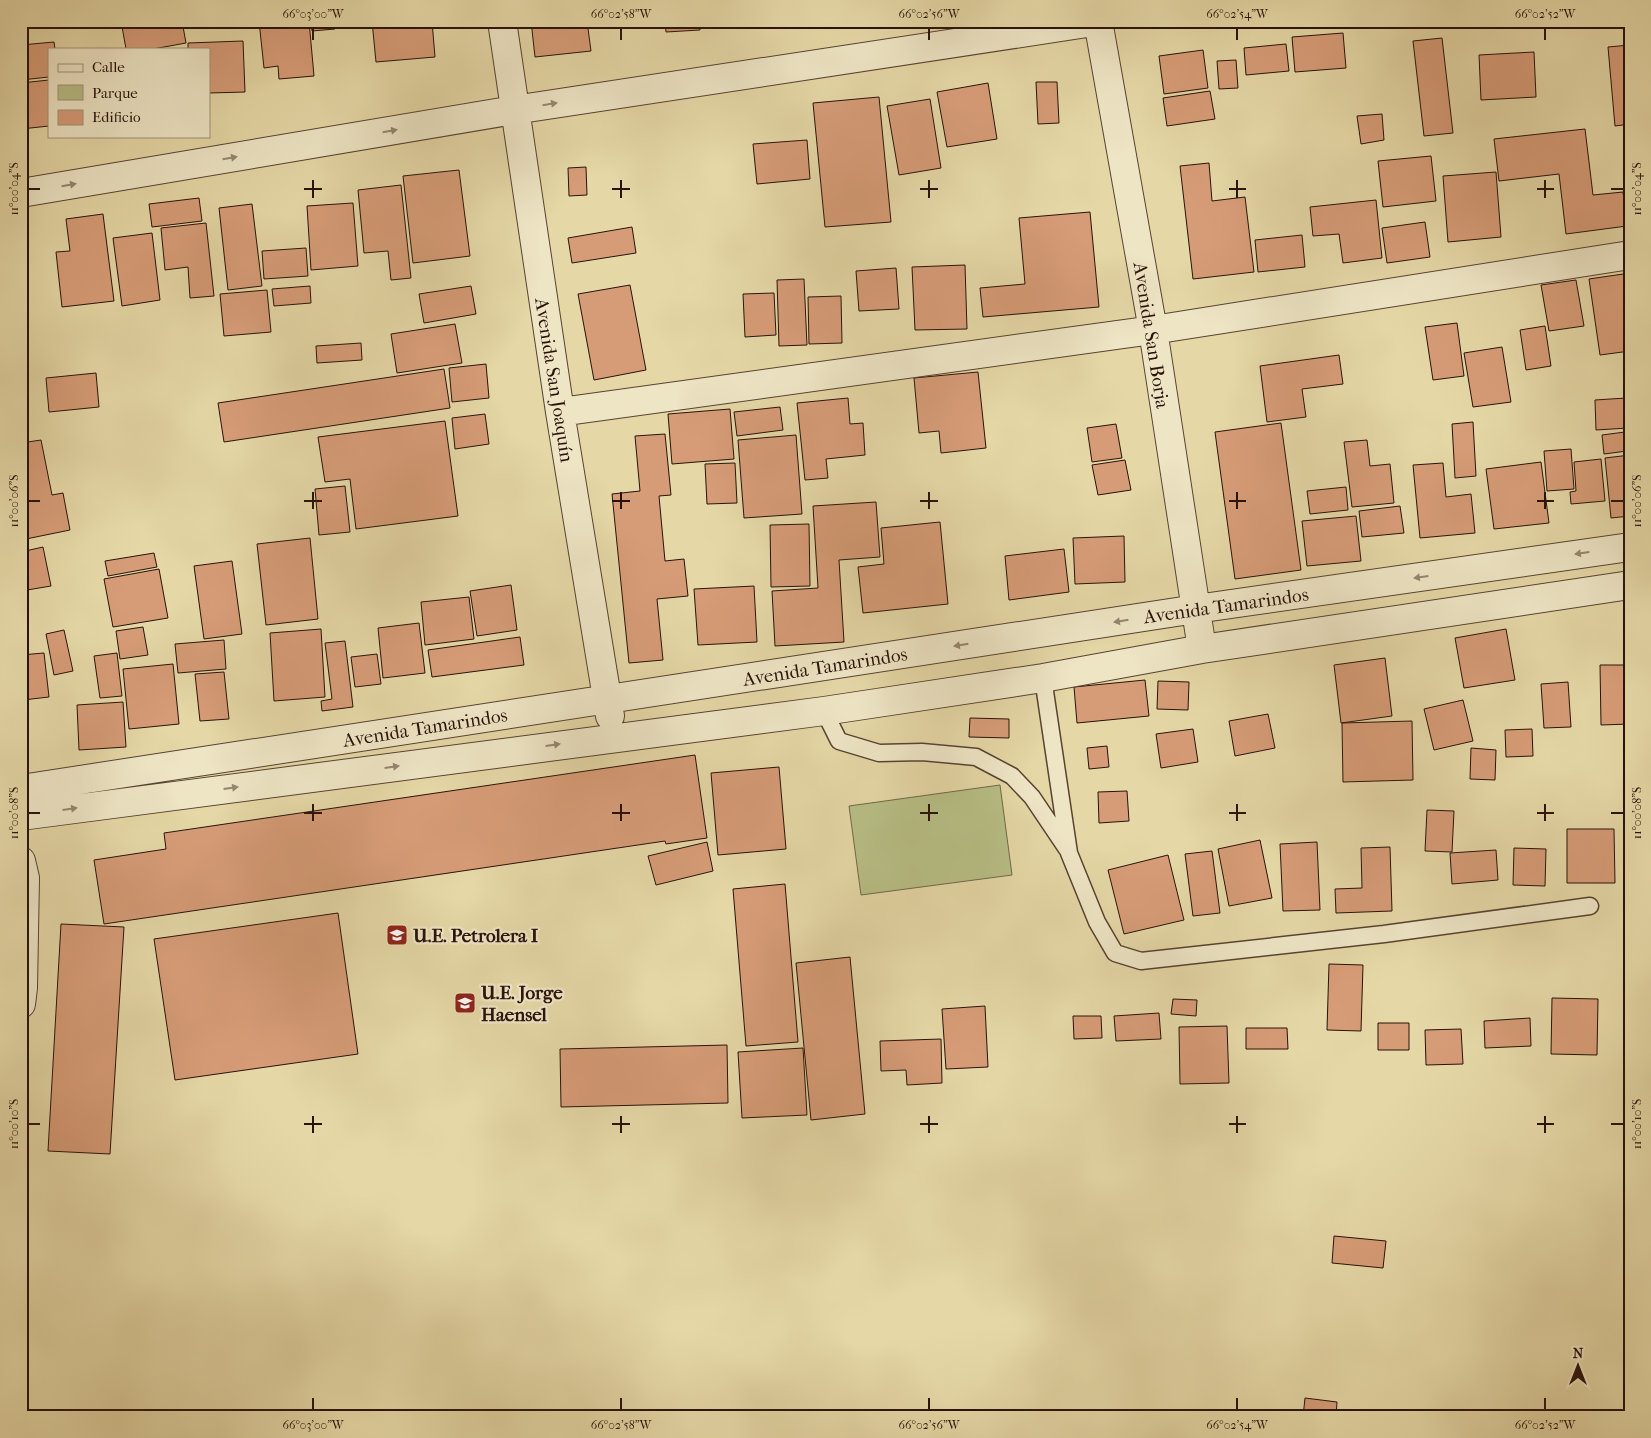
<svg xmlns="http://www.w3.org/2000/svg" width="1651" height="1438" viewBox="0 0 1651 1438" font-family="'IM FELL French Canon',serif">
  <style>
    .green { fill: #b7be85; stroke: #706848 }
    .building { fill: #d69c77; stroke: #28120a }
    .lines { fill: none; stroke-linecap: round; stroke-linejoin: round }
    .service-casing { stroke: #574331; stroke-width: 19 }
    .minor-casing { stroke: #574331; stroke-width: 30 }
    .service { stroke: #eee5c5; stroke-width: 16 }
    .minor { stroke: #eee5c5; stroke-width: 28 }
    .oneway { fill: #958671 }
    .ticks { fill: none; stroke: #28120a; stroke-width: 2 }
    .labels { text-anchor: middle; stroke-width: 4.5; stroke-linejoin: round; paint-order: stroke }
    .street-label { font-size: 19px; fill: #28120a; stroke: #eee5c5 }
    .poi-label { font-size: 19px; font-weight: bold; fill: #28120a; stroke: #eee5c5; text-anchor: start }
    .neatline { fill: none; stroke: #28120a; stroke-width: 2 }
    .ticks-label { font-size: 12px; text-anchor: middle; fill: #28120a }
  </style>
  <rect width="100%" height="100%" fill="#e5d7a6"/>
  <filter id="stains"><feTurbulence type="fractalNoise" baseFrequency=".004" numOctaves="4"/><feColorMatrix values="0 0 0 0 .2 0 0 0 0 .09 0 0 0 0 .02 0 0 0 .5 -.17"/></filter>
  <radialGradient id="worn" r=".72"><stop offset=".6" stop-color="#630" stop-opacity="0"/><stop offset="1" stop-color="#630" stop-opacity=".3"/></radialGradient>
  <path class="green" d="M1000 785 1012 875 861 895 849 806Z"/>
  <path class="building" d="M121 21H182L186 43 153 49H126Z
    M259 21H309L314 76 279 79 278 66 264 68Z
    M311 21H334L335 29 312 31Z
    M372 21H432L435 57 376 62Z
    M531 21H587L591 51 535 57Z
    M665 21H699L700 30 666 32Z
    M748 21H778V24L748 25Z
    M1343 33 1346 68 1295 72 1292 37Z
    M1442 38 1453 133 1424 136 1413 41Z
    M243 41 245 92 209 93V49H188V43Z
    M54 42 55 49H49V77L21 80V45Z
    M1286 44 1289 71 1246 75 1244 48Z
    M1630 45V124L1615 126 1608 47Z
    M1203 50 1208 88 1164 94 1159 56Z
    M1534 52 1536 97 1481 100 1479 55Z
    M1236 60 1238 88 1219 89 1217 61Z
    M49 80V126L21 129V83Z
    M1036 82H1057L1059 123 1038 124Z
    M988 83 997 139 947 147 937 92Z
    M1210 91 1215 119 1167 126 1163 98Z
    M879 97 891 222 825 227 813 103Z
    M930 99 941 168 899 175 887 106Z
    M1382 114 1384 140 1361 144 1357 116Z
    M1585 129 1593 195 1623 192 1627 226 1566 234 1559 174 1499 181 1494 139Z
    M807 140 810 179 757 184 753 144Z
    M1431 156 1436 201 1383 207 1378 161Z
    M1209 163 1212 201 1245 197 1254 272 1193 279 1180 166Z
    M586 167 587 195 569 196 568 168Z
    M459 170 470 256 413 263 403 176Z
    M1496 172 1501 237 1448 242 1443 176Z
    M401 185 411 278 391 280 388 251 364 253 358 190Z
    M199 198 202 221 152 227 149 204Z
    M1376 200 1382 258 1343 263 1339 234 1313 236 1310 207Z
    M353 203 358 266 311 270 307 206Z
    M252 204 262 286 228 290 219 208Z
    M1090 212 1099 307 983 317 980 288 1025 284 1019 218Z
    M103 214 114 301 62 307 56 252 70 251 66 219Z
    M1425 222 1430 257 1387 263 1382 228Z
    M206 223 214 296 190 298 188 267 165 270 161 228Z
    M632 227 636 253 572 263 568 238Z
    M152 233 160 300 122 306 113 238Z
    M1302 235 1305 267 1258 272 1255 240Z
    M306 248 308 276 264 279 262 251Z
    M965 265 967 329 915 330 912 267Z
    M896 268 899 309 859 311 856 271Z
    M1630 273V351L1600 355 1589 279Z
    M804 279 807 345 779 346 777 280Z
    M1576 280 1584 326 1549 331 1541 285Z
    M630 285 646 370 594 380 578 294Z
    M310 286 311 303 274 306 272 289Z
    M471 286 476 314 424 323 419 294Z
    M267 290 271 332 224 336 220 294Z
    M774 293 776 335 745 337 743 294Z
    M841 296 842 343 809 344 808 297Z
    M1457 323 1464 376 1433 380 1425 327Z
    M455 324 462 363 397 373 391 334Z
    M1545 326 1551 366 1526 370 1520 330Z
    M361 343 362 360 317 363 316 346Z
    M1502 347 1511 402 1473 407 1464 353Z
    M1339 355 1343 384 1302 389 1306 417 1267 422 1260 366Z
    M486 364 489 398 452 402 449 368Z
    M444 369 450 408 224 442 218 403Z
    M978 372 986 448 941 453 939 431 919 433 914 378Z
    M96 373 99 407 49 412 46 378Z
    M848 398 850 424 863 423 865 455 826 459 828 478 805 480 797 403Z
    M1626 398 1628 428 1596 430 1595 400Z
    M780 407 783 430 737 436 734 412Z
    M730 409 734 459 672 464 668 414Z
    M485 414 489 444 455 449 452 418Z
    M445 421 458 516 356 529 350 479 325 482 318 437Z
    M1473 422 1476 476 1455 478 1452 424Z
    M1281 423 1301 570 1235 579 1215 432Z
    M1116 424 1122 458 1092 462 1087 428Z
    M1625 432 1627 451 1604 454 1602 435Z
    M665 434 671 495 659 496 665 561 684 559 688 596 657 599 663 660 629 663 612 494 640 491 635 436Z
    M796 435 802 514 744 518 738 440Z
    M41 440 52 495 63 493 70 530 21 540V443Z
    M1367 440 1370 466 1390 464 1394 503 1352 507 1344 442Z
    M1571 449 1574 489 1547 491 1544 451Z
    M1630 455V516L1611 518 1605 458Z
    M1601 459 1605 501 1571 504 1570 492 1576 491 1574 462Z
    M1125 460 1131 490 1098 495 1092 465Z
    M1541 462 1549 523 1494 529 1486 469Z
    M735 463 737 503 707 504 705 464Z
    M1443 463 1446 497 1471 494 1475 533 1420 538 1413 465Z
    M345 486 350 532 319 535 315 489Z
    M1346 487 1348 510 1310 514 1307 491Z
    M876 502 880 557 839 560 844 642 775 646 772 591 818 588 813 506Z
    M1400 506 1404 533 1362 537 1359 511Z
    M1356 516 1361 561 1307 566 1302 521Z
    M940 522 948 604 863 613 858 567 884 564 881 528Z
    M809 524 810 586 771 587 770 525Z
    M1124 536 1125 582 1075 584 1073 538Z
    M310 538 318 619 266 625 257 544Z
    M43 547 51 586 21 591V552Z
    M1064 549 1069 592 1009 600 1005 556Z
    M154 553 157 567 108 576 105 561Z
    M232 561 242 634 204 639 194 566Z
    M159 569 168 618 113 627 104 579Z
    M511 585 517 630 477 636 470 591Z
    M754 586 757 642 698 645 694 589Z
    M469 597 474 639 425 645 421 602Z
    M419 623 425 673 383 678 378 628Z
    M143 627 148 655 120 659 116 631Z
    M321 629 325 697 274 701 270 633Z
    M1506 629 1515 680 1464 688 1455 638Z
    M64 630 73 671 54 675 46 634Z
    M520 637 524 665 432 677 428 650Z
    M224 640 226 669 178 673 175 644Z
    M345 641 353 707 322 711 321 701 332 699 325 643Z
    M44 653 49 697 23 700 21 655Z
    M117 653 122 696 100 698 94 656Z
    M377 654 381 684 355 687 351 657Z
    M1385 658 1392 716 1341 723 1334 665Z
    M173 664 179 724 129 729 123 669Z
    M1600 665H1630V724L1601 725Z
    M224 672 229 719 200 721 195 674Z
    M1145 680 1149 716 1077 723 1074 687Z
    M1158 681 1189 682 1188 710 1157 709Z
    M1568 682 1571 727 1544 728 1541 684Z
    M1463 700 1473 741 1434 750 1424 709Z
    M123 702 126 747 79 750 77 705Z
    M1268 714 1275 748 1235 756 1229 721Z
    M970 718 1009 719V738L969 737Z
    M1412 721 1413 780 1343 782 1342 723Z
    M1193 729 1198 762 1161 768 1156 734Z
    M1532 729 1533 756 1506 757 1505 730Z
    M1107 746 1109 767 1089 769 1087 748Z
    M1471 748 1496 750 1495 780 1470 779Z
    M695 755 707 838 666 844 665 841 104 924 94 860 166 849 164 833Z
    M779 767 786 849 718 855 711 773Z
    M1127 791 1129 821 1099 823 1098 792Z
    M1427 810 1454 811 1452 852 1425 851Z
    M1567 829H1614L1615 883H1567Z
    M1260 840 1272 898 1229 906 1218 849Z
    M707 842 713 871 656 885 648 856Z
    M1317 842 1320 910 1283 911 1280 844Z
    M1390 847 1392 911 1336 913 1335 889 1362 888 1361 848Z
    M1514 848 1546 849 1545 886 1513 885Z
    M1496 850 1498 880 1452 884 1450 853Z
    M1212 851 1220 913 1193 916 1185 854Z
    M1168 855 1184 920 1124 934 1108 870Z
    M785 884 798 1042 746 1046 733 889Z
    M338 913 358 1054 175 1080 154 939Z
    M61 924 124 927 110 1154 48 1151Z
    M850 957 865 1114 811 1120 796 963Z
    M1329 964 1363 965 1361 1031 1327 1030Z
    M1552 998 1598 999 1597 1055 1551 1054Z
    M1173 999 1197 1000 1196 1016 1171 1014Z
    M985 1006 988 1067 946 1069 942 1009Z
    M1159 1013 1161 1039 1116 1041 1114 1016Z
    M1073 1016H1101L1102 1038 1074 1039Z
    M1530 1018 1531 1046 1485 1048 1484 1021Z
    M1378 1023H1409V1050H1378Z
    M1227 1026 1229 1083 1180 1084 1179 1027Z
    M1246 1028H1287L1288 1049H1246Z
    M1461 1029 1463 1064 1426 1065 1425 1030Z
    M941 1039 942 1083 907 1085 906 1070 881 1071 880 1041Z
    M727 1045 728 1103 561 1107 560 1049Z
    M803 1048 807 1115 742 1118 738 1052Z
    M1334 1236 1386 1241 1383 1268 1332 1263Z
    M1305 1398 1337 1402 1336 1417H1303Z"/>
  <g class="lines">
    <g class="service-casing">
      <path id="service" d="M1043 678 1069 853 1097 922 1115 953 1141 961 1384 934 1590 906
        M824 711 839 741 879 753 922 752 976 757 1012 776 1032 797 1067 849"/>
    </g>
    <g class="minor-casing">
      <path id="minor" d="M502 21 560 412 610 716
        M1098 21 1153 330 1202 649
        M21 193 514 110 1100 21
        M560 412 1153 330 1630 255
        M21 789 1196 609 1630 547
        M21 816 824 711 1043 678 1202 649 1630 585
        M21 861 25 878 23 988 21 1004"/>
    </g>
    <use href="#service" class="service"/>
    <use href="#minor" class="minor"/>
  </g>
  <defs><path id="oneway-solid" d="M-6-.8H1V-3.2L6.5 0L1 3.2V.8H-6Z" transform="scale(1.25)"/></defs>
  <g class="oneway">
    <use href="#oneway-solid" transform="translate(550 104) rotate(-9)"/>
    <use href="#oneway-solid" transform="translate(390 131) rotate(-10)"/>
    <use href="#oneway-solid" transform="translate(230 158) rotate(-10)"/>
    <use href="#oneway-solid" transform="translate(69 185) rotate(-10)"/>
    <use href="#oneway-solid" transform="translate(1582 553) rotate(172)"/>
    <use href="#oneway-solid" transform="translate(1421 577) rotate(172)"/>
    <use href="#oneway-solid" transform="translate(1121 621) rotate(171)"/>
    <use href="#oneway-solid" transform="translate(961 645) rotate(171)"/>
    <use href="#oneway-solid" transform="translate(553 745) rotate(-8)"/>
    <use href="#oneway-solid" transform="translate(392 767) rotate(-8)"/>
    <use href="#oneway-solid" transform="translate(231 788) rotate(-8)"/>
    <use href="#oneway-solid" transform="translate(70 809) rotate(-8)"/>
  </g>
  <path class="ticks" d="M313 28V40M621 28V40M929 28V40M1237 28V40M1545 28V40M313 180V198M621 180V198M929 180V198M1237 180V198M1545 180V198M28 189H40M304 189H322M612 189H630M920 189H938M1229 189H1246M1537 189H1554M1611 189H1624M313 492V509M621 492V509M929 492V509M1237 492V509M1545 492V509M28 501H40M304 501H322M612 501H630M920 501H938M1229 501H1246M1537 501H1554M1611 501H1624M313 804V821M621 804V821M929 804V821M1237 804V821M1545 804V821M28 813H40M304 813H322M612 813H630M920 813H938M1229 813H1246M1537 813H1554M1611 813H1624M313 1116V1133M621 1116V1133M929 1116V1133M1237 1116V1133M1545 1116V1133M28 1124H40M304 1124H322M612 1124H630M920 1124H938M1229 1124H1246M1537 1124H1554M1611 1124H1624M313 1398V1410M621 1398V1410M929 1398V1410M1237 1398V1410M1545 1398V1410"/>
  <defs>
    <g id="school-square" transform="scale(1.125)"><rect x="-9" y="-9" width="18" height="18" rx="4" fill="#8f2418" stroke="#eee5c5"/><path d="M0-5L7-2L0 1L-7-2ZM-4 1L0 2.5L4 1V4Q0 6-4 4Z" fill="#fff"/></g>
  </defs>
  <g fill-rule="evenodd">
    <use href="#school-square" x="397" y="935"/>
    <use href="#school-square" x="465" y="1003"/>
  </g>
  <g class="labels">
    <g class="street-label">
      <text transform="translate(1152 335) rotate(81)" y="7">Avenida San Borja</text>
      <text transform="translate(555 380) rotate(81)" y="7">Avenida San Joaquín</text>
      <text transform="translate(1226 605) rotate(-8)" y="7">Avenida Tamarindos</text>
      <text transform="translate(825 666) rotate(-9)" y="7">Avenida Tamarindos</text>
      <text transform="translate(425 727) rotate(-9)" y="7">Avenida Tamarindos</text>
    </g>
    <g class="poi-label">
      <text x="413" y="942">U.E. Petrolera I</text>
      <text x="481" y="999">U.E. Jorge<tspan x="481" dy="22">Haensel</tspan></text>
    </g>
  </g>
  <rect width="1651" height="1438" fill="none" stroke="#e5d7a6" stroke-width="55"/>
  <rect x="48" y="48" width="162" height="90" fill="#eee5c5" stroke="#9f917a"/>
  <rect x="58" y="64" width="25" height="8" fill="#eee5c5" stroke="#9f917a"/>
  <text x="92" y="72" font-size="15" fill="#28120a">Calle</text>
  <rect x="58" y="85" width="25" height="15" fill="#b7be85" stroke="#9f917a"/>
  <text x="92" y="98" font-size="15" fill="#28120a">Parque</text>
  <rect x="58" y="110" width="25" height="15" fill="#d69c77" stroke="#9f917a"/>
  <text x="92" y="122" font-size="15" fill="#28120a">Edificio</text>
  <g transform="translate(1578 1366)" stroke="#eee5c5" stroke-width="4" paint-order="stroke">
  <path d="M0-4L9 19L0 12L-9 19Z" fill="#28120a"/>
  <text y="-8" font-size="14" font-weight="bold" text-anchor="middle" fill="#28120a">N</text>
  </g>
  <rect x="28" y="28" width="1596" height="1382" class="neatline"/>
  <g class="ticks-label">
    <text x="313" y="18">66°03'00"W</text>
    <text x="621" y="18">66°02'58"W</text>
    <text x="929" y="18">66°02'56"W</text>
    <text x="1237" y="18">66°02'54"W</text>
    <text x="1545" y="18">66°02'52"W</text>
    <text transform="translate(14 189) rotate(-90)" y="4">11°00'04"S</text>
    <text transform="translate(1637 189) rotate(-90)" y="4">11°00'04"S</text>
    <text transform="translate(14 501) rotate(-90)" y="4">11°00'06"S</text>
    <text transform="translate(1637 501) rotate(-90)" y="4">11°00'06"S</text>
    <text transform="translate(14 813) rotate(-90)" y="4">11°00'08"S</text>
    <text transform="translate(1637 813) rotate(-90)" y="4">11°00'08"S</text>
    <text transform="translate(14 1124) rotate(-90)" y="4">11°00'10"S</text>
    <text transform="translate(1637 1124) rotate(-90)" y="4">11°00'10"S</text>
    <text x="313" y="1429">66°03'00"W</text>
    <text x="621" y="1429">66°02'58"W</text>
    <text x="929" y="1429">66°02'56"W</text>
    <text x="1237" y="1429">66°02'54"W</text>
    <text x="1545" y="1429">66°02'52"W</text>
  </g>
  <rect width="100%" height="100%" filter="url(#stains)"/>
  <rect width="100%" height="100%" fill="url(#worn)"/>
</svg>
